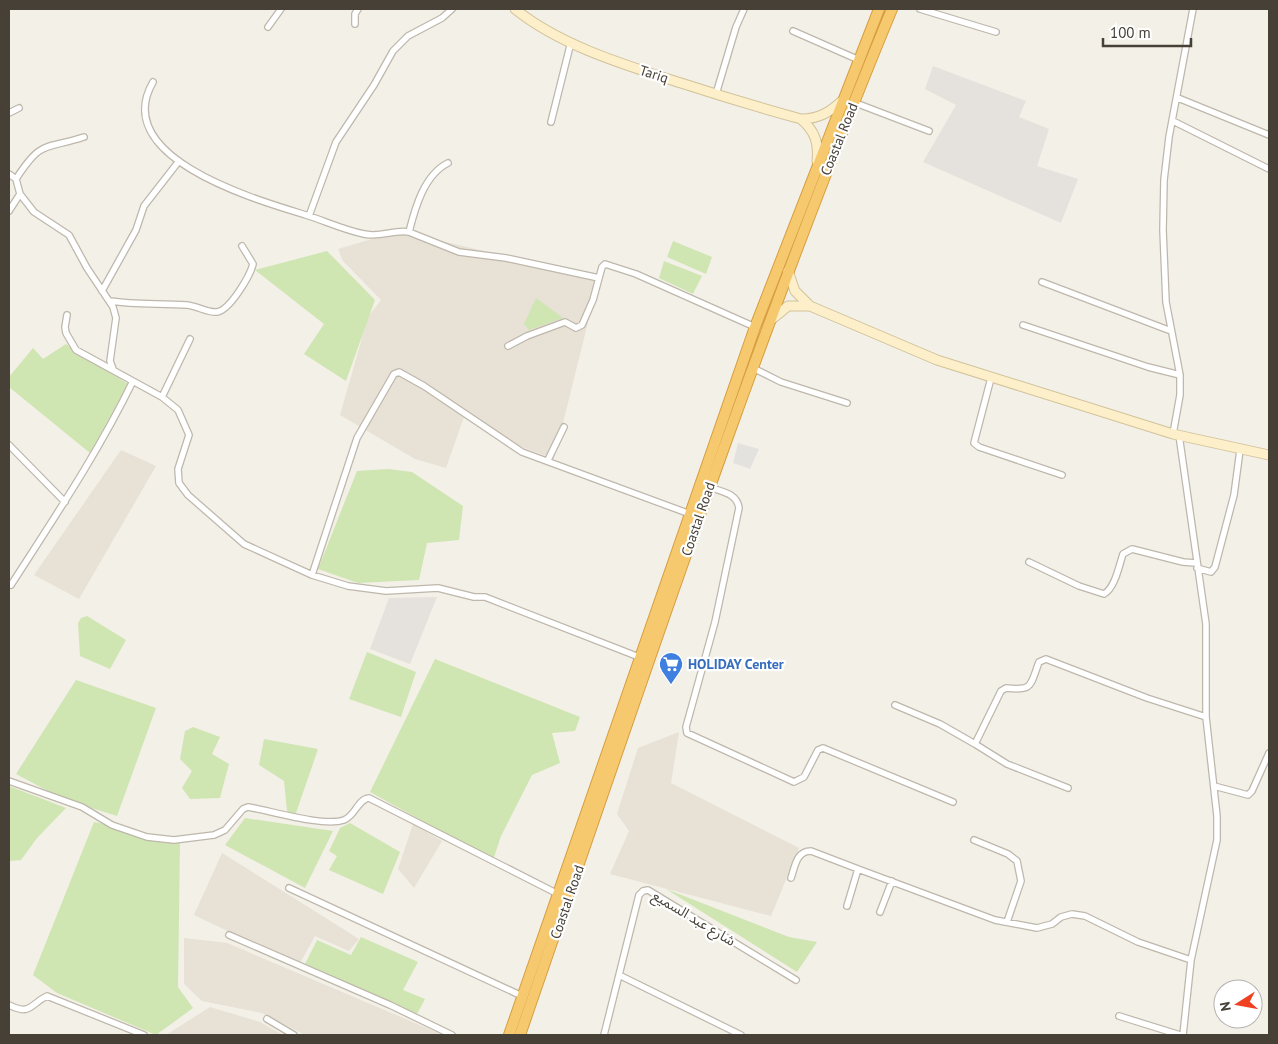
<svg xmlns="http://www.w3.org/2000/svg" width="1278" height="1044" viewBox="0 0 1278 1044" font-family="'PT Sans','Noto Sans Arabic',sans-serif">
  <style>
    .residential { fill: #e7e1d6 }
    .industrial { fill: #e5e1dc }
    .green { fill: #cfe5b2 }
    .parking { fill: #e4e2df }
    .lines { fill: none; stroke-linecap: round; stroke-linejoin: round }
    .street-casing { stroke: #beb7ab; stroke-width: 8 }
    .secondary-casing { stroke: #d1c299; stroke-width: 11 }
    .highway-casing { stroke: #d69e3f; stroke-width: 12 }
    .street { stroke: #fff; stroke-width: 5.5 }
    .secondary { stroke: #fcefc9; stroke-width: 9 }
    .highway { stroke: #f7c96f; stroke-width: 10 }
    .labels { text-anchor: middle; stroke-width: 4.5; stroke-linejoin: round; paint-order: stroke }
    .street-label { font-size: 14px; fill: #464037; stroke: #fff }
    .shop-label { font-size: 14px; font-weight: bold; fill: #366cbe; stroke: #fff; text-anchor: start }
  </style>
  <rect width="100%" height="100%" fill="#f3f0e8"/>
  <path class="residential" d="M399 231 599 278 554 459 507 441 465 414 446 468 415 459 340 415 368 317 381 300 343 261 338 249Z
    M121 450 156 466 79 599 34 575Z
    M679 732 671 783 799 848 771 916 610 874 629 831 617 814 638 748Z
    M413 824 442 841 414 888 398 869Z
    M222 853 359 939 349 951 315 936 299 965 194 915Z
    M184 938 227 943 443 1035H305L262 1013 202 1001 184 984Z
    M210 1007 260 1022 283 1035H166Z"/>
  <path class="industrial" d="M933 66 1026 101 1019 117 1049 129 1037 166 1078 179 1061 223 923 162 956 105 925 89Z
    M437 597 410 664 370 649 389 598Z"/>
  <path class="green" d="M673 241 712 257 706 274 667 257Z
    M327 251 375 300 346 381 304 354 324 324 255 270Z
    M664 261 702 276 693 294 659 278Z
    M536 298 563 318 529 330 524 324Z
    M66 344 128 384 90 453 9 387V377L33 348 43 359Z
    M388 469 412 472 463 506 459 540 427 543 419 580 358 583 318 569 357 471Z
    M87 616 126 640 110 669 80 656 78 623 81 618Z
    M367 652 416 672 401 717 349 699Z
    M435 659 580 717 575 731 552 733 560 763 532 775 501 836 493 860 370 792Z
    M76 680 156 708 117 816 63 799 16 774Z
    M193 727 220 737 212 754 229 764 220 798 190 799 182 788 192 771 180 759 185 731Z
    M264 739 318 749 295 816 287 811 284 781 259 765Z
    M9 786 66 808 37 838 21 860 9 861Z
    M245 818 333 831 305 888 225 845Z
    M94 822 180 840 178 987 193 1008 156 1035 57 993 33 975Z
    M350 823 400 852 383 894 329 870 337 856 329 851 340 828Z
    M666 889 789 937 817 942 797 972Z
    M361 937 418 962 403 990 425 999 417 1014 305 964 317 940 351 955Z"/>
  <path class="parking" d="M738 443 759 449 750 469 733 463Z"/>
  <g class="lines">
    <g class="street-casing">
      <path id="street" d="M920 9 996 32
        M355 24V14L358 9
        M268 27 281 9
        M793 31 859 60
        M153 82C109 158 257 200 306 215 325 221 344 230 364 234 381 238 394 229 409 232L459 252 506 258 599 278
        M716 94 736 27 744 9
        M1178 98 1269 135
        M853 102 929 131
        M9 113 19 108
        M1173 121 1269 169
        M551 122 571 42
        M84 137C44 150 42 139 16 179L20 194 34 212 69 235 87 268 113 307 116 318 110 361 113 369
        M9 174 16 179
        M9 211 20 194
        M309 216 336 142 374 85 393 51 408 36 442 18 452 9
        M409 232C415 208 424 175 448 163
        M1042 282 1171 331
        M102 291 136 230 144 206 179 161
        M110 301C136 305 161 303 187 305 197 306 208 313 217 312 230 310 250 276 253 264L242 246
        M67 315 65 327 66 333 76 350 162 397 178 410 189 435 178 469 179 483 188 495 244 544 312 575 348 586 386 591 438 588 474 597H485L639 657
        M1023 325 1148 367 1180 375
        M508 346 527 336 565 322 576 328 582 325 593 300 602 267 605 264 636 274 755 327
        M753 368 781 382 847 403
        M991 378 974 443 979 447 1062 475
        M162 397 190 339
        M1173 434 1180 395V375L1166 302 1163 230 1164 180 1169 137 1193 9
        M1179 435 1206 624V717L1217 816V840L1191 960 1183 1035
        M9 445 65 502
        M548 460 564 427
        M709 487C722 492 737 493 739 508L715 622 686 727 687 733 794 782 804 777 818 750 823 748 953 802
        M1029 562 1079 586 1104 594C1115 588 1119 566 1123 554L1132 549 1183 562 1196 563
        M1197 568 1211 572 1215 567 1234 495 1240 450
        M312 575 357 438 394 374 399 372 424 386 522 452 690 514
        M11 585C54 518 98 453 133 381
        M895 705 940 724 975 744 1001 691 1006 688C1033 691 1030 686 1039 662L1046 659 1147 698 1206 717
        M975 744 1007 764 1068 788
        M9 781 82 807 112 825 147 837 174 840 214 835 225 830 243 809 248 807C272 811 323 827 344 820 355 816 358 799 369 798L558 894
        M1214 786 1248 795 1252 791 1269 753
        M974 840 1008 854 1017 861 1021 881 1007 922
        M791 878C795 867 796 851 811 851L858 869
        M289 888 522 996
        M847 906 858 869 995 920 1037 928 1052 924 1061 917 1072 914 1085 916 1138 942 1191 960
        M880 912 892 881
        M229 935 390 1005 452 1035
        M619 975 741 1035
        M9 1005C31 1016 30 1004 47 996L144 1035
        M1119 1016 1180 1035
        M267 1019 294 1035
        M604 1035 639 895 643 891 648 890 796 980"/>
    </g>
    <g class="secondary-casing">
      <path id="secondary" d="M515 9C561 46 625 65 681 83 721 96 761 108 801 119 819 119 830 112 843 100
        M801 119C815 131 819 143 817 161
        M788 271 795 291 810 306 937 360 1173 434 1269 455
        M771 320 788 306H810"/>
    </g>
    <g class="highway-casing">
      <path id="highway" d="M509 1035 755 327 879 9
        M520 1035C639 691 753 345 892 9"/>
    </g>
    <use href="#street" class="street"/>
    <use href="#secondary" class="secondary"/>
    <use href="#highway" class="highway"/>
  </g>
  <defs>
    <g id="supermarket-pin" transform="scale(1.25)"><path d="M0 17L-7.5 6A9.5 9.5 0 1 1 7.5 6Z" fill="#3f7fe0" stroke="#fff"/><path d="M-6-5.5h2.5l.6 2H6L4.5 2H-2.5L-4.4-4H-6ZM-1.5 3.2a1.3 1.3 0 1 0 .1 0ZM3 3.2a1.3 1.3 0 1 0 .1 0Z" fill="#fff"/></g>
  </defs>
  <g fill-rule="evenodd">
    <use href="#supermarket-pin" x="671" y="664"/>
  </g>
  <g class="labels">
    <g class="street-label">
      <text transform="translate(654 74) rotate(18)" y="5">Tariq</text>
      <text transform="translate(839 139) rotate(-68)" y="5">Coastal Road</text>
      <text transform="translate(698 519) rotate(-71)" y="5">Coastal Road</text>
      <text transform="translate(567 902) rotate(-71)" y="5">Coastal Road</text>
      <text transform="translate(694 918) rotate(31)" y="5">شارع عبد السميع</text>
    </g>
    <g class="shop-label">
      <text x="688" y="669">HOLIDAY Center</text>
    </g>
  </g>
  <rect width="1278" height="1044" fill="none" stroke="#464037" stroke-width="20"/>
  <g transform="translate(1238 1004) rotate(259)"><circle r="24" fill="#ffffff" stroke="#b5b3af"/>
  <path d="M0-4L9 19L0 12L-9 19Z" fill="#ef4022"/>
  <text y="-8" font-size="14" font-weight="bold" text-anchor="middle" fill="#464037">N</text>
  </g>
  <path d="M1103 38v8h88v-8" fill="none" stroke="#464037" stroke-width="2.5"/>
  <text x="1110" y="38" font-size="15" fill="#464037" stroke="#ffffff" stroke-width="4" paint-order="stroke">100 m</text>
</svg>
